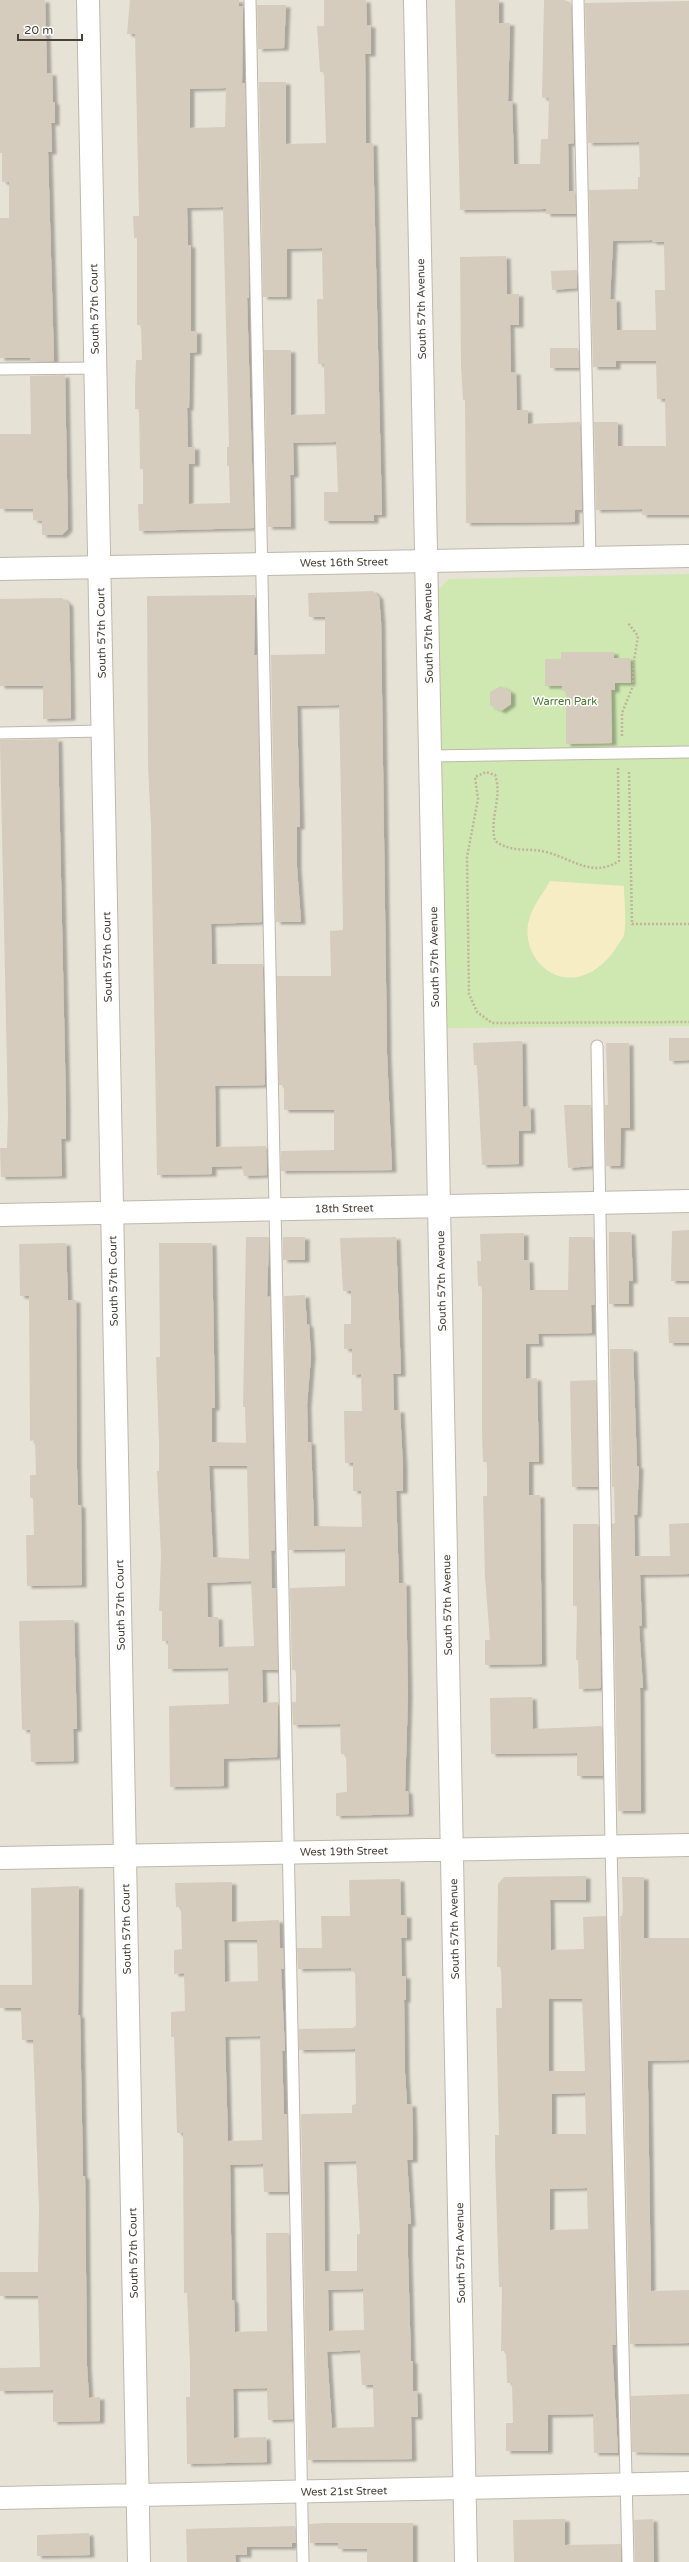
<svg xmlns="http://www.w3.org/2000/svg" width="689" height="2562" viewBox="0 0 689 2562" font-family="'Varela Round',sans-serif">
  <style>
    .residential { fill: #e7e2d6 }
    .green { fill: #cfe7b1 }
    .sand { fill: #f7edc5 }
    .building { fill: #d5ccbd; fill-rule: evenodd; filter: url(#shadow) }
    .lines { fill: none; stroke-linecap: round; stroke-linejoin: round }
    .service-casing { stroke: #bfb8ab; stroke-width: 13 }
    .minor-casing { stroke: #bfb8ab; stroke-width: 24 }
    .tertiary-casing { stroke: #bfb8ab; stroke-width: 24 }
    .path { stroke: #c1b49c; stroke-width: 2.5; stroke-dasharray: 2 2; stroke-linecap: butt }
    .service { stroke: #fff; stroke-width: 11 }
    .minor { stroke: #fff; stroke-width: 22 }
    .tertiary { stroke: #fff; stroke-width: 22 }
    .labels { text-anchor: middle; stroke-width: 3; stroke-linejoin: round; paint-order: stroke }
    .street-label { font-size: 11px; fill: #474137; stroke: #fff }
    .park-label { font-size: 11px; fill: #47782b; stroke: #fff }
  </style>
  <defs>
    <filter id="shadow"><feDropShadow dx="4.5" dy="2.5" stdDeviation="1" flood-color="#0004"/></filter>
  </defs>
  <rect width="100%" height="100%" fill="#f4f0e8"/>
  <path class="residential" d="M0 0H689V2562H0Z"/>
  <path class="green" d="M689 574V1026L447 1028 439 589 449 579Z"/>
  <path class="sand" d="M550 881 624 886C624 899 627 923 624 935 623 939 618 944 616 948 608 960 596 972 581 976 550 985 523 955 528 924 531 908 542 895 550 881Z"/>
  <path class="building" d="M0 0H45L47 73H52L53 102H55V123H51L52 152H48L54 361 30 362V358H0V218H9V182H2V153H0Z
    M130 0H239V6H243L242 83H245L249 298H247L254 528 139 531 138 504H143V469H140L139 409H135V387L136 360H142L141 325H137V238H134L133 216H139L135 34H127ZM226 88 225 127 190 128V89ZM223 207 229 447H227V466H229L230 503 189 504V464H195V447H188L187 408H189L190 353 197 352V331H191V245H188L187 208Z
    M324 0H366L367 25H371V54H365L366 143H373L382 515H374V521H324V492H338L336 442 293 443 294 475H290L291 527H268L264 350H291V415L325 414 324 364H318L317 299H323L322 248 287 249V297H263L259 82H286V144L326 143 324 72H320L317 26H324Z
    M455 0H499V23H510L508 101H512L514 164H540L541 139H548L549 98H542L544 0H565V3H571L574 143 568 144 569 191H575L576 214H546V209L460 210Z
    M689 1V515H642V509L596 510 594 422H618V446H666L665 399H657L656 361H616V367H593L589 190 638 189V177H640L639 142 588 143 585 3ZM652 240V242H664L665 290H655L656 330H617L616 299H610L613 241Z
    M257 5H286L284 48 258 49Z
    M506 256 507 294H519V325H510L511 372H516L517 410H528V424L580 422 582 510H575V522L466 523 465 400H463L461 365 460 257Z
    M577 270V288L552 290 551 271Z
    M550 348H578L579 368H550Z
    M65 375 68 529 62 535H42V521L33 520V509H0V434H31L30 376Z
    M373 591 379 597 381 621 387 1054 392 1170 281 1171V1151L334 1150V1110H284V1085H279L277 976H331L330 931 343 930 341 797 339 705 297 706 300 827H297V867L301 922H276L271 655 325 654V617H309L308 593Z
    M255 595 254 655H257L262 922 211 924 212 964H263V976L265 1085 215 1086 216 1147 266 1146 267 1175 244 1176 242 1166 212 1167V1174L157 1175 151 826 148 767 147 596Z
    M62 598 69 604 71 718 43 719V686H0V599Z
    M561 652H614V658H630L631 683H615V690H611L612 743 566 744V691H562V686H545V659H561Z
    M501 686 511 692V704L501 711 490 705V692Z
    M58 739 66 1108V1139H61L62 1176 1 1177 0 1148H7L8 1115 0 740Z
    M669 1038H689V1060L669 1061Z
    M522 1041 523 1107 530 1106 531 1131H519V1164L482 1165 477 1065H474L473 1043Z
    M606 1043H629L630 1128H621L620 1166H606L605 1105H608Z
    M564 1105H591L592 1166 568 1168Z
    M689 1230V1281H671L672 1231Z
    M609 1232H631L633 1281H629V1304H609Z
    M524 1233V1260H529L530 1290H568L569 1237H593L595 1305H591L592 1333 538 1334 539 1344H526V1379L537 1378 539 1462H529V1495H540L542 1664 485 1665V1640H490L485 1578 483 1496H487V1462H483L482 1434V1286H478L477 1261H481L480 1234Z
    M246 1237H269L267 1297 270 1296 275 1550 271 1551 272 1588H276L278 1670H262L263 1703 278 1702 277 1757 224 1759V1786L170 1787 169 1706 229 1704 228 1668 168 1669V1641H162V1611H159L161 1555 157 1471H159V1443L156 1357H160L159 1243H212L215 1408H212V1442L246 1443 245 1407H243ZM209 1466H247L249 1559 213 1557ZM251 1581 254 1646 219 1647 218 1617H208L207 1583Z
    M283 1237H305V1260H283Z
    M396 1237 401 1374H393L394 1410H400L403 1467V1491H396L399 1583H406L408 1695 405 1791H408L409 1814 336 1816V1793L347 1792 346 1754H341L340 1724 293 1725 292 1702H296V1670H292L290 1588 345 1586V1549L289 1550 284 1296 305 1295 307 1325 309 1324 311 1356 307 1405 308 1442H311L314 1526 362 1527 361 1491H353V1463H345L344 1411H362L361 1374 352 1375V1349H344V1324H351V1291H343L340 1238Z
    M66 1243 68 1300H76L77 1469 78 1505H81L82 1585 27 1586 26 1535H34L33 1498H30V1475H36L35 1440 30 1441 29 1296H20L19 1244Z
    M668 1317H689V1343H669Z
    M610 1349H633L637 1466H639L637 1515H634L635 1556H670L669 1524 689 1523V1574L640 1575 642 1626H639L643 1688H640L641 1811H618L612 1524 615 1523 614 1487H612Z
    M596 1380 598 1487H572L570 1381Z
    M573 1524H598L601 1688 579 1689 578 1660H576L577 1606H573Z
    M74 1620 77 1729H73L74 1761 31 1762 30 1730H22L19 1621Z
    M532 1697 533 1729 602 1726 603 1776H577V1753L491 1754 490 1698Z
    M586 1876V1900H550L551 1950 584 1949 583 1917 606 1916 616 2345H612L618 2453H594L593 2414 548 2415V2451H506V2423H513L512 2383H507L506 2351H501L502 2287H499L495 2159V2135H499L496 2008H502L501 1967H497L498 1884 504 1877ZM549 1999H582L585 2071H549ZM585 2093 586 2134H552V2094ZM587 2188 588 2229 550 2230V2189Z
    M622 1877H644V1938H689V2060L648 2061V2088L651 2291 689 2290V2343L630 2344 620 1916H622L623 1910Z
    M400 1879 401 1915H407V1938H401L402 1976H406V2000H404L405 2073 407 2104H412L413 2137V2160H407L411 2224H408V2257L411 2361H413V2391H417L418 2417H411L412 2459 308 2460 301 2114 352 2113V2105L356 2104 355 2049 299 2050V2029L353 2028 356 2025 355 1971H351V1968L298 1969 297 1948H322L321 1916H350L349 1880ZM356 2161 360 2234H357V2271H325L324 2162ZM363 2289 364 2330 329 2331 328 2290ZM360 2350 362 2385H373L374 2427 332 2428 327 2352Z
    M232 1882V1922L279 1920 280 1948H283L284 1969H281L285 2051H282L284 2114H287L288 2192H264L263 2164 230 2165 232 2300H234L235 2332 267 2331 266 2233H289L293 2419 268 2420 267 2388 233 2389 234 2438 266 2437 267 2462 187 2464 186 2397H190V2365L187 2293H184L183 2133H177L174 2037H171V2012L185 2011 184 1973 174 1974V1950L182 1949 181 1907H176L175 1883ZM224 1940H257L258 1981 225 1982ZM260 2036 262 2140 228 2141 225 2037Z
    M79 1886 78 2015H80L83 2176H85L87 2366 89 2398 100 2397V2421L53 2422V2390L0 2391V2368L40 2367 38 2296H0V2272H38L39 2209 33 2040H22L21 2008H0V1985H32L31 1888Z
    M689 2394V2453L632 2452 631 2396Z
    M565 2519V2545L621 2544V2562H514L513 2520Z
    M653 2519 654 2562H635L634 2520Z
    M325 2523H413V2562H367V2549H338V2543H310L309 2524Z
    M295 2526 296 2543H292V2547H247V2555H235L236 2562H187L186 2529Z
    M89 2533 90 2555 37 2556V2535Z"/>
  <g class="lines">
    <g class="service-casing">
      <path id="service" d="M250 0 303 2562
        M578 0 590 558
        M0 369 95 368
        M0 733 103 731
        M430 756 689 752
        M597 1046 611 1846 628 2562"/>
    </g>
    <g class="minor-casing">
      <path id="minor" d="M88 0 139 2562
        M415 0 466 2562
        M0 1215 689 1201
        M0 1858 689 1845
        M0 2498 689 2483"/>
    </g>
    <g class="tertiary-casing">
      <path id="tertiary" d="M0 569 689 556"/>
    </g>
    <path class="path" d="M622 736V713L633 686 634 661 638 636 628 623
      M618 768 619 861C592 878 573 859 546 852 527 847 514 854 495 841 489 817 503 797 495 775L486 772 475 777 478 799 467 857 469 994 477 1012 492 1023 689 1022
      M629 772 632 924H689"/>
    <use href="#service" class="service"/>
    <use href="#minor" class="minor"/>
    <use href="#tertiary" class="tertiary"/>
  </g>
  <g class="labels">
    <g class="street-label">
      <text transform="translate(94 309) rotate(-91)" y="4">South 57th Court</text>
      <text transform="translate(421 309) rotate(-91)" y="4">South 57th Avenue</text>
      <text transform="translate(344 562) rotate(-1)" y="4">West 16th Street</text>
      <text transform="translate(101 633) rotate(-91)" y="4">South 57th Court</text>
      <text transform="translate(428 633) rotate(-91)" y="4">South 57th Avenue</text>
      <text transform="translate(107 957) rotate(-91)" y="4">South 57th Court</text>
      <text transform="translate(434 957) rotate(-91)" y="4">South 57th Avenue</text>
      <text transform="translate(344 1208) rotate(-1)" y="4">18th Street</text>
      <text transform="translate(113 1281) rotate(-91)" y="4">South 57th Court</text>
      <text transform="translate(441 1281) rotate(-91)" y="4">South 57th Avenue</text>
      <text transform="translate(120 1605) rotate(-91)" y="4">South 57th Court</text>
      <text transform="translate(447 1605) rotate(-91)" y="4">South 57th Avenue</text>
      <text transform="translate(344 1851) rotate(-1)" y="4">West 19th Street</text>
      <text transform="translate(126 1929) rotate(-91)" y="4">South 57th Court</text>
      <text transform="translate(454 1929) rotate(-91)" y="4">South 57th Avenue</text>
      <text transform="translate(133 2253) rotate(-91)" y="4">South 57th Court</text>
      <text transform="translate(460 2253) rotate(-91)" y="4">South 57th Avenue</text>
      <text transform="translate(344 2491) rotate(-1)" y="4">West 21st Street</text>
    </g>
    <g class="park-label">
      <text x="565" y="705">Warren Park</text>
    </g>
  </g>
  <path d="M18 34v6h64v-6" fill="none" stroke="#474137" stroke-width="2"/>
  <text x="24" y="34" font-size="12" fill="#474137" stroke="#ffffff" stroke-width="3" paint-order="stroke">20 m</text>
</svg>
